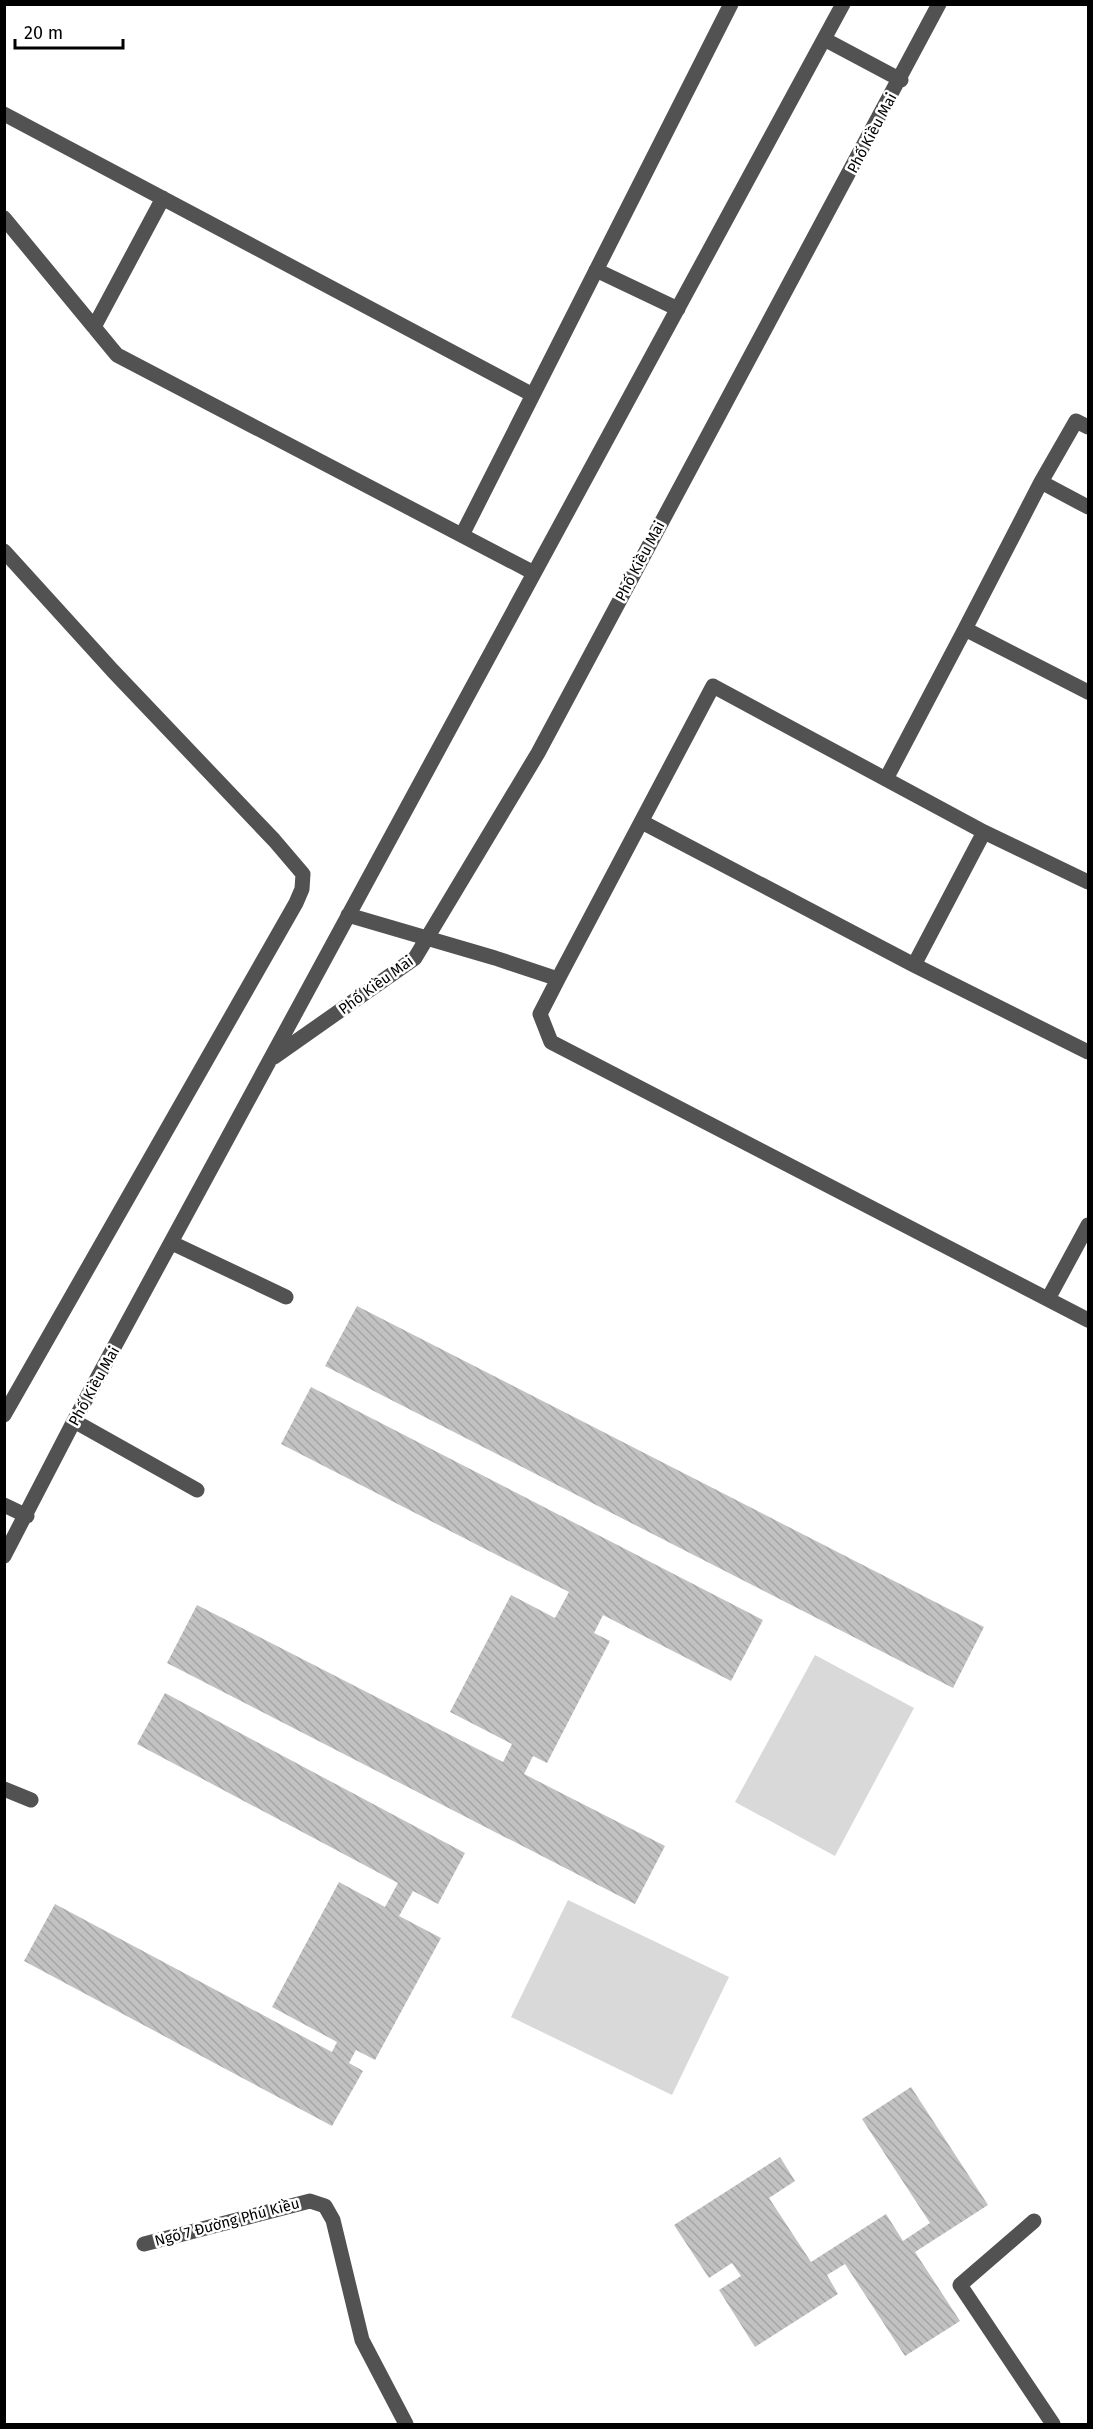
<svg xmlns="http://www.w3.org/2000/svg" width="1093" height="2429" viewBox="0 0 1093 2429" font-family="'Fira Sans',sans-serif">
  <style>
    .garden { fill: #d9d9d9 }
    .building { fill: url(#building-back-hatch) }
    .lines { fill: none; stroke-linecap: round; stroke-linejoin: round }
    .minor { stroke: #525252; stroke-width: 15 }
    .labels { text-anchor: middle; stroke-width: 5; stroke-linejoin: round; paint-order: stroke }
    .street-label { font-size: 15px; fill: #000; stroke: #fff }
  </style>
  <defs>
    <pattern id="building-back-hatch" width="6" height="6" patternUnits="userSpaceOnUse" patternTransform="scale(1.5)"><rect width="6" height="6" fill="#c2c2c2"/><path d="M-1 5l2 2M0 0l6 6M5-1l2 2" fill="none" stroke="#a5a5a5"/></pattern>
  </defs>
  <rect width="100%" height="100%" fill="#fff"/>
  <path class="garden" d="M815 1655 914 1708 835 1856 735 1802Z
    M568 1900 729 1977 672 2095 511 2017Z"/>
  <path class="building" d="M357 1306 984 1627 953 1688 325 1366Z
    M311 1387 763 1620 731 1681 603 1615 594 1633 610 1641 547 1763 533 1756 524 1774 665 1846 635 1904 167 1663 197 1605 503 1762 512 1744 450 1712 511 1595 555 1618 569 1592 281 1444Z
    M165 1693 465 1853 438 1904 413 1891 399 1916 441 1938 375 2060 356 2050 349 2063 363 2071 332 2126 24 1961 55 1904 332 2052 337 2042 272 2007 339 1882 385 1907 398 1883 137 1744Z
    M911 2087 988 2205 915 2252 960 2321 905 2356 845 2264 827 2275 838 2294 755 2347 719 2290 741 2276 732 2263 709 2278 674 2225 780 2157 795 2181 769 2198 811 2262 886 2214 903 2241 930 2223 862 2119Z"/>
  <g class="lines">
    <path class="minor" d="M824 39 901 80
      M4 114 533 395
      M4 218 117 355 534 573
      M596 270 678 309
      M94 327 163 198
      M1041 482 1088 507
      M462 535 731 4
      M4 551 113 671 274 840 303 874 302 889 296 903 4 1415
      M965 629 1041 482 1076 421 1088 427
      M886 779 965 629 1088 692
      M642 822 914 965 1088 1052
      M348 915 495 958 558 979 540 1014 551 1042 1088 1320
      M914 965 984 832
      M558 979 713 686 984 832 1088 882
      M274 1057 415 958 538 753 939 4
      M172 1243 286 1297
      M1048 1299 1088 1225
      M74 1421 197 1490
      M4 1505 27 1516
      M4 1556 74 1421 843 4
      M4 1789 31 1800
      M1034 2221 960 2285 1053 2424
      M144 2244 310 2201 325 2206 333 2220 362 2340 406 2424"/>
  </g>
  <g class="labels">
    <g class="street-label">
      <text transform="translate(872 133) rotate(-62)" y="5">Phố Kiều Mai</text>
      <text transform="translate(640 561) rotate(-62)" y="5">Phố Kiều Mai</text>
      <text transform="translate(376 985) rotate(-36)" y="5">Phố Kiều Mai</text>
      <text transform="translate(94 1386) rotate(-61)" y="5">Phố Kiều Mai</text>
      <text transform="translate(227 2222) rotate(-15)" y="5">Ngõ 7 Đường Phú Kiều</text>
    </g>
  </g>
  <rect width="1093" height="2429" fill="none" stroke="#000000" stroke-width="12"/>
  <path d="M15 39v9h108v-9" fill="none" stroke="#000000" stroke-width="3"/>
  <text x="24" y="39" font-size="18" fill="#000000" stroke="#ffffff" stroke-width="4.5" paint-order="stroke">20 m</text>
</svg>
